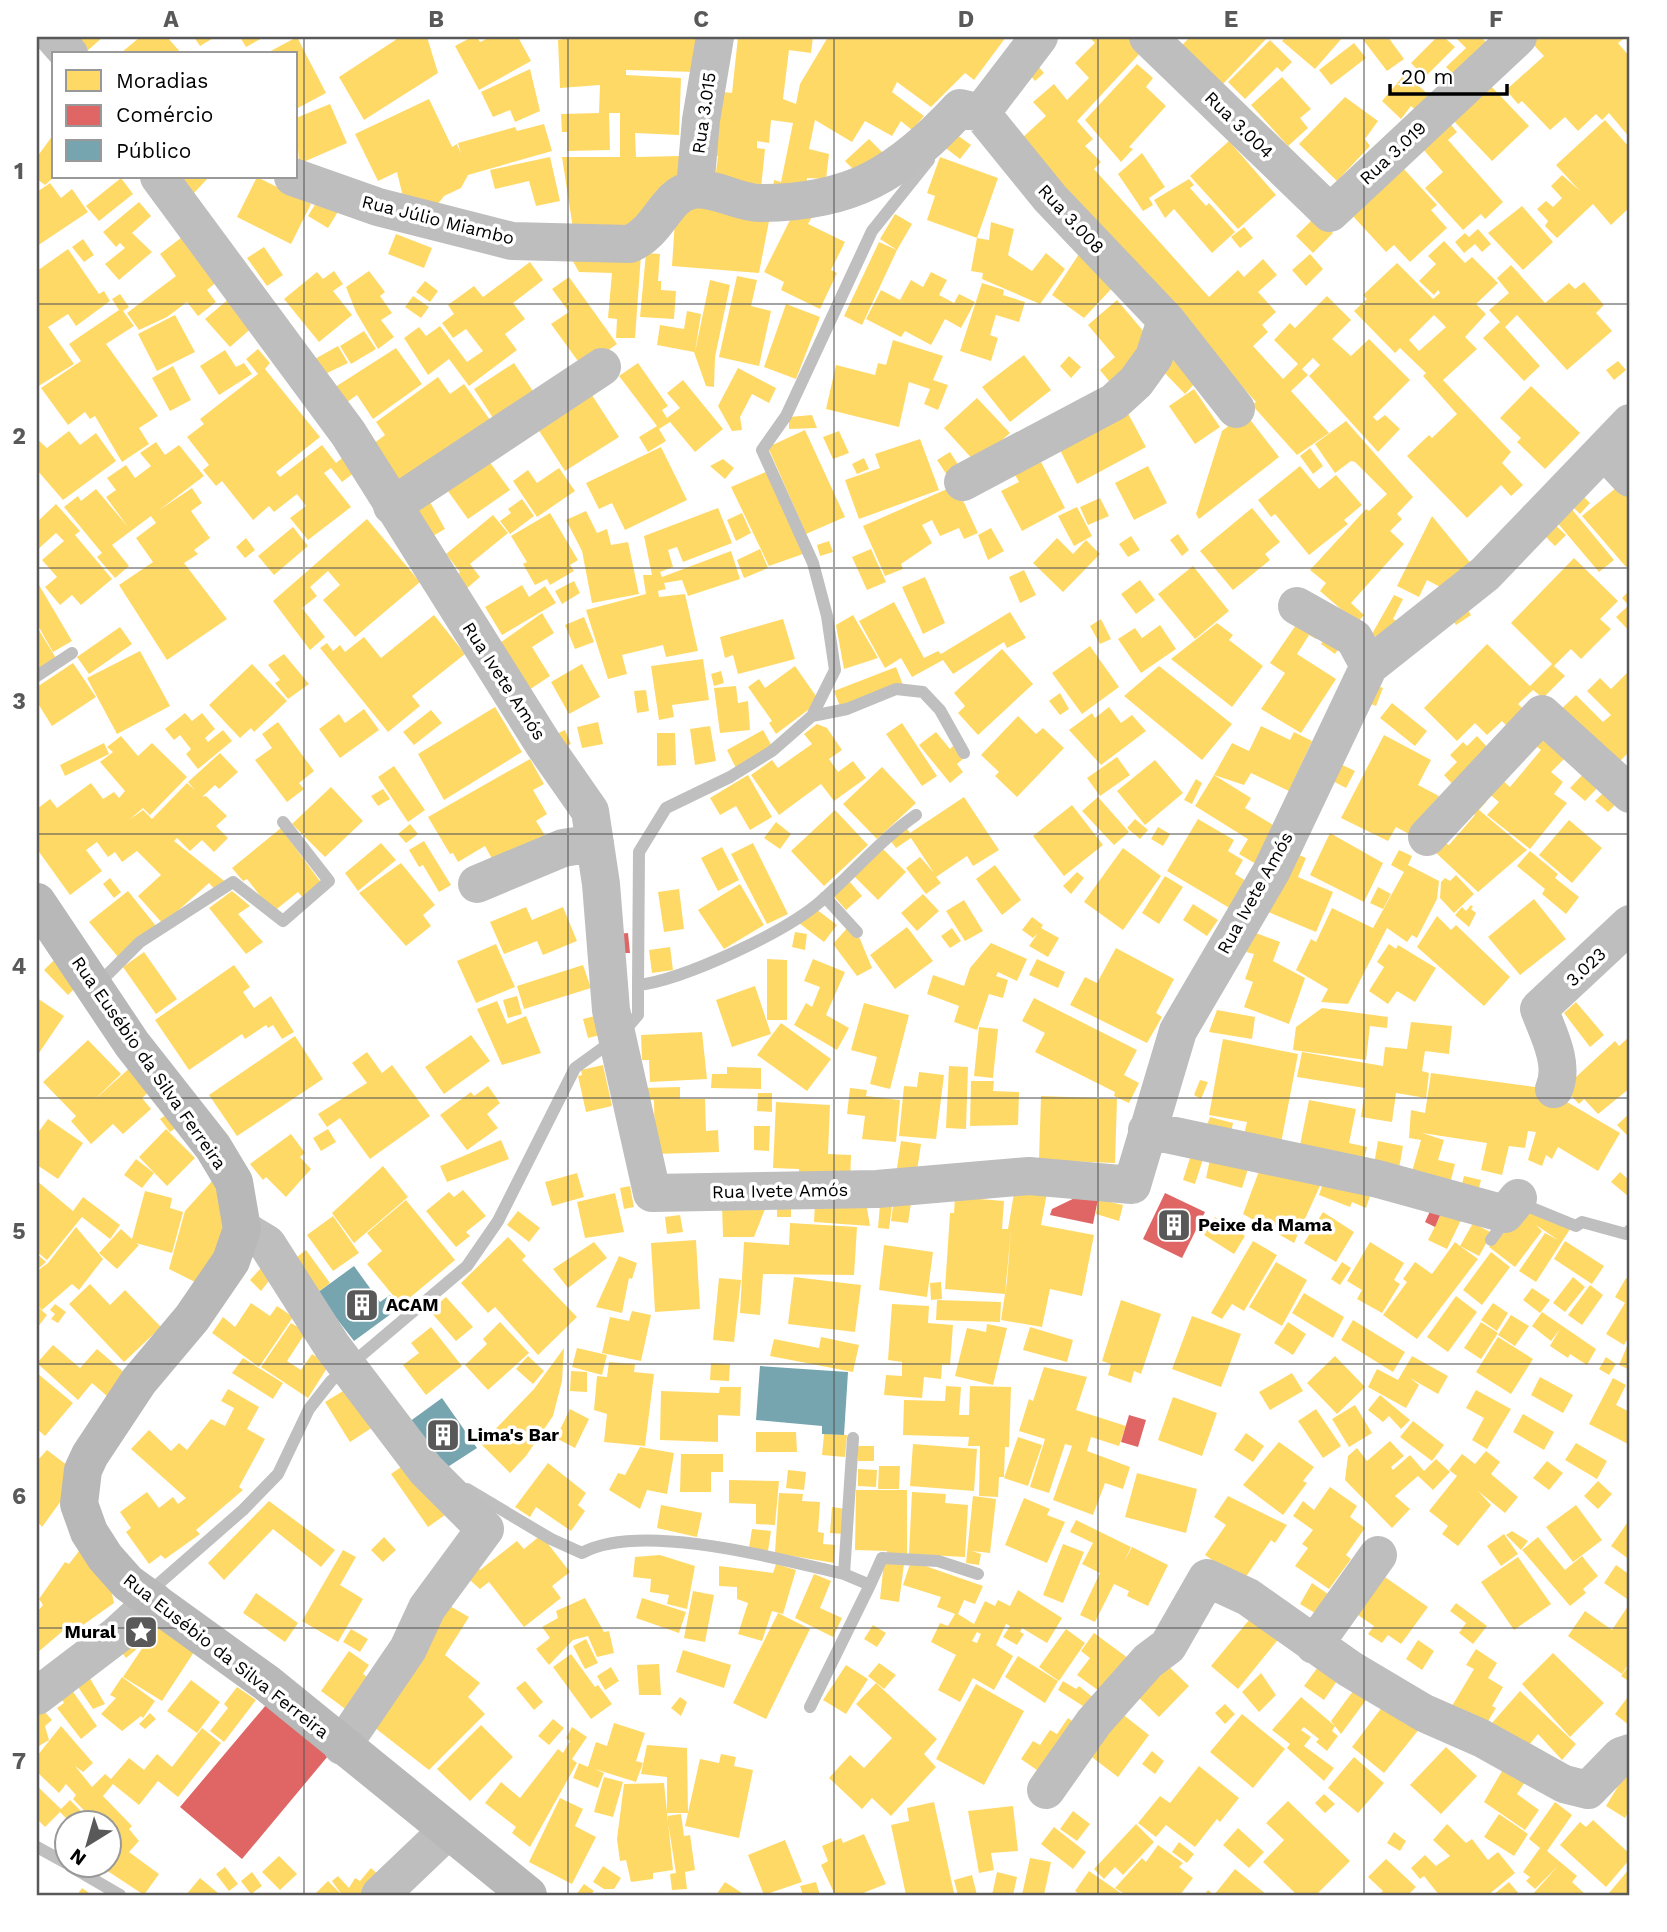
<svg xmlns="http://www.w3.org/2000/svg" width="1667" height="1932" viewBox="0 0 1667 1932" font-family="'Work Sans',sans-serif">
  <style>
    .homes { fill: #ffd966; fill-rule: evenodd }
    .shops { fill: #e06666 }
    .public { fill: #76a5af }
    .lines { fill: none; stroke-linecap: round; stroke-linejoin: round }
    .stream { stroke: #bfbfbf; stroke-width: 12 }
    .street { stroke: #bebebe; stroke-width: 38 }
    .secondary { stroke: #b8b8b8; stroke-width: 38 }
    .grid { fill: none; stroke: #595959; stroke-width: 2; stroke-opacity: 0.55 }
    .labels { text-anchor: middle; stroke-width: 7; stroke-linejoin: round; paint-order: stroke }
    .street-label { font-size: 18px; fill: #000; stroke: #fff }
    .poi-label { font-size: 18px; font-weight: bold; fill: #000; stroke: #fff; text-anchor: start }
    .neatline { fill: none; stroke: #595959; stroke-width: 2.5 }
    .grid-label { font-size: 23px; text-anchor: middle; font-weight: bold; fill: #595959 }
  </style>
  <rect width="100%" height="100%" fill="#fff"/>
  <path class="homes" d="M73 37H103L86 52Z
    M140 37H167L182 54H124L122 52Z
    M194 37H215L200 46Z
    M240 37H264L246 47Z
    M297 37 326 93 296 109V54H265Z
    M400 37H427L438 73 364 120 339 77Z
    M472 37H477L480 42 491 37H518L531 61 479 90 455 46Z
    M576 37H697L696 72 626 70V75L681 78 679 135 635 133 636 157 680 156V171L646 228 574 235 562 157H620V113H609L610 150 567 151V132H562L561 114 599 113 600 85 560 88 558 40Z
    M738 37H813L811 53 789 50 783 99 796 104 800 84 828 37H1006L974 80 965 73 931 107 897 82 892 92 924 116 912 130 901 121 892 136 865 121 852 142 815 120 809 149 829 154 826 179 807 178 806 193 772 195 774 180 781 182 793 123 771 120 769 143 757 141V148L765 149 761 188 715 180 718 156H710L716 91 732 93Z
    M1089 37H1127L1143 50 1077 121 1093 139 1085 146 1101 162 1094 169 1209 297 1238 270 1244 277 1263 259 1277 275 1258 292 1276 312 1262 325 1268 332 1253 346 1283 379 1298 364 1274 340 1290 323 1295 328 1327 296 1351 320 1332 339 1351 356 1369 339 1410 380 1373 417 1377 421 1385 415 1400 429 1378 452 1309 376 1320 365 1313 358 1302 369 1308 375 1291 391 1329 433 1297 455 1252 405 1256 402 1021 139 1046 116 1033 102 1054 84 1067 100 1089 78 1075 63 1095 43Z
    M1190 37H1268L1221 86 1180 47Z
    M1286 37H1343L1315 69 1282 41Z
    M1361 37H1388L1404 59 1387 71Z
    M1437 37H1444L1455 47 1425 77 1411 63Z
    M1455 37H1481L1494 50 1461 82 1446 67 1466 48Z
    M1533 37H1626L1618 43 1630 57V138L1609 113 1602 120 1596 114 1578 131 1565 117 1550 130 1522 101 1518 104 1506 90 1544 56 1529 40Z
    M1270 40 1292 62 1282 72 1277 67 1245 99 1228 82Z
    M1354 43 1366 58 1331 85 1319 70Z
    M1033 60 1044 73 1035 81 1024 68Z
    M1137 64 1153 78 1146 87 1166 106 1129 147 1133 149 1121 162 1085 120Z
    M530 69 540 111 515 122 510 110 493 117 481 92Z
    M1405 74 1437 102 1423 117 1411 106 1401 119 1382 101Z
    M1282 77 1311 109 1300 118 1308 128 1288 146 1251 105Z
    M1487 82 1529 126 1492 161 1450 117Z
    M1345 97 1378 121 1365 139 1370 146 1337 181 1299 144Z
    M429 99 452 147 457 144 461 154 458 143 515 127 517 131 544 124 552 151 468 175 461 188 444 196 434 209 405 205 397 172 378 181 355 134Z
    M330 104 347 143 299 164 296 118Z
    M1447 120 1457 132 1448 140 1503 202 1485 219 1481 214 1463 230 1425 188 1443 172 1422 148Z
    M1605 120 1630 148V207L1611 225 1593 204 1557 238 1545 226 1548 221 1537 209 1546 201 1553 207 1562 198 1551 186 1562 175 1580 191 1556 165Z
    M953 132 971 145 960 159 943 146Z
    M53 135 54 177 45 185 37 179V157Z
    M869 139 886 156 859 175 845 161Z
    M1229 141 1276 195 1238 229 1190 176Z
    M1142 153 1165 187 1149 198 1153 205 1143 211 1118 174Z
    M550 157 560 201 536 206 529 181 495 189 490 170Z
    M940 157 998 178 977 238 927 220 935 196 927 193Z
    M1402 167 1437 205 1431 210 1447 228 1410 262 1394 245 1386 252 1351 214Z
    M180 177H209L194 193Z
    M257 177 311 204 291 244 237 217Z
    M121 178 133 194 99 221 86 206Z
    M1189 179 1194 185 1190 188 1206 206 1209 203 1235 232 1212 253 1174 209 1165 218 1154 200Z
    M50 183 61 198 72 189 88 212 37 246V192Z
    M319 198 339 210 328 228 308 216Z
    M139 202 151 216 132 233 152 252 119 280 105 264 125 248 120 243 116 247 103 232Z
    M676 205 771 211 759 273 672 266Z
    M1522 206 1553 242 1523 270 1488 233Z
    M895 214 912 224 897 250 880 239Z
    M813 215 808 224 845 242 831 270 837 273 820 309 781 290 784 282 764 272 792 216Z
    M1316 216 1333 233 1313 253 1296 236Z
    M991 222 1014 229 1008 255 1032 271 1046 253 1065 269 1040 304 982 279 983 273 971 271 977 238 989 240Z
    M1244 227 1253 238 1240 248 1231 237Z
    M1478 229 1491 244 1482 252 1475 244 1464 253 1455 242 1465 233 1469 237Z
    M186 234 218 281 207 290 216 302 198 316 187 302 167 317 139 330 127 313 176 276 160 254Z
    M396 234 432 248 424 268 388 254Z
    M83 239 94 255 84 262 72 247Z
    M1444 241 1465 263 1472 257 1498 283 1476 304 1486 314 1465 337 1477 349 1443 380 1511 452 1502 463 1523 485 1511 496 1501 485 1467 518 1407 456 1429 435 1432 438 1457 414 1423 376 1426 373 1400 348 1395 353 1354 311 1367 299 1363 295 1397 263 1433 299 1440 293 1438 290 1434 295 1419 281 1436 264 1428 256ZM1434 315 1446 327 1419 351 1409 340Z
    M879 242 897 250 862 325 844 316Z
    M264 247 283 275 267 286 247 258Z
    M68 249 99 294 104 291 110 301 76 326 68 314 48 327 74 364 37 387V271Z
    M566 249 641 255 635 338H616L617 319 608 318 612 273 579 272Z
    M646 253 660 254 658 281H661V290L676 291 674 319 640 317Z
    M1079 254 1114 286 1084 318 1052 295Z
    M1310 254 1323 269 1306 286 1292 270Z
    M530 262 543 280 513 303 525 319 505 334 517 350 469 386 449 359 428 375 404 338 419 327 426 336 440 326 467 362 483 351 466 329 453 338 442 323 454 314 448 305 474 286 483 297Z
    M1511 265 1545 303 1569 283 1575 289 1584 282 1604 305 1596 313 1612 331 1567 370 1517 315 1505 327 1540 366 1524 381 1483 338 1500 322 1489 310 1509 293 1497 278Z
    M334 271 343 284 333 291 352 315 319 342 284 299 317 272 323 279Z
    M369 271 385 292 380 296 392 313 381 320 394 337 378 349 356 312 346 287Z
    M931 272 947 280 939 295 954 303 959 294 975 302 961 328 945 319 931 345 905 331 901 337 866 319 881 290 900 300 911 280 923 287Z
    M737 276 757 280 751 306 771 311 759 366 719 357Z
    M569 277 617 344 583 368 551 324 569 312 552 289Z
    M710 280 730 285 715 357 714 387 706 386 694 352 657 345 660 325 684 329 687 311 701 314 695 352Z
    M425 281 438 291 430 302 416 292Z
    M982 283 1004 290 1003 295 1025 302 1019 322 996 315 990 335 998 338 991 361 960 351Z
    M120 294 129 307 123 311 134 326 106 344 158 416 139 428 149 444 122 462 95 416 90 419 85 412 68 425 41 388 81 361 69 344 119 310 112 299Z
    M413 296 429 307 421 318 405 307Z
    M231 297 255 325 230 347 205 319Z
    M1117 300 1150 339 1113 386 1100 370 1115 357 1088 325Z
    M786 304 820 317 796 379 764 367Z
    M175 315 195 352 157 371 138 334Z
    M364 331 376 349 351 364 340 346Z
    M893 340 943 356 933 380 948 385 938 410 924 404 930 389 909 382 899 427 826 409 836 365 875 375 878 363 886 365Z
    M338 346 348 363 323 375 313 360Z
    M396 348 422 384 373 419 357 395 343 405 332 389Z
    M258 349 270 363 265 369 320 437 276 472 280 477 322 445 336 463 347 454 359 469 342 482 331 468 324 473 351 507 308 540 290 518 306 506 297 494 274 512 269 506 253 520 222 481 216 486 203 470 209 465 187 437 204 424 200 419 258 374 246 359Z
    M225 350 236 367 244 363 252 374 219 395 200 366Z
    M1172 351 1199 379 1185 394 1157 365Z
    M1024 355 1051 390 1010 422 982 387Z
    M1069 356 1081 367 1071 378 1060 366Z
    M1618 361 1626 370 1614 380 1606 370Z
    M514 363 537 397 497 424 474 389Z
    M638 363 668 406 662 410 667 418 680 408 667 393 683 380 723 429 695 452 670 422 659 429 666 441 648 452 639 437 657 426 619 376Z
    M173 366 191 400 170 411 152 378Z
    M738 368 776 388 769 403 752 394 740 417 742 430 732 431 718 406Z
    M438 377 450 394 464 384 493 424 405 489 373 444 385 435 376 422Z
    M1531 386 1580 433 1545 469 1517 442 1521 438 1500 418Z
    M1194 389 1220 427 1195 444 1169 406Z
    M590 392 619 437 565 471 536 426Z
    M977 398 1010 433 976 463 944 428Z
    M1125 408 1146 447 1077 484 1057 444Z
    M1245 413 1279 457 1199 519 1196 514 1222 431Z
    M812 415 817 428 789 429V417Z
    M1346 421 1413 497 1397 514 1402 519 1390 531 1404 544 1351 603 1364 615 1357 623 1320 591 1326 583 1310 570 1366 509 1369 511 1387 494 1355 462 1351 461 1335 473 1315 444Z
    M805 430 845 517 806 534 768 447Z
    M69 431 80 445 96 433 116 461 63 500 37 470V439L47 448Z
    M839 431 849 453 833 459 823 437Z
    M920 439 939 490 859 519 845 480 880 468 875 454Z
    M156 442 165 455 179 445 204 476 158 511 192 488 202 503 191 511 210 538 194 550 198 554 184 563 227 619 167 660 119 585 153 562 136 538 156 523 151 516 112 545 129 566 115 578 97 557 102 553 64 507 78 496 81 501 96 489 128 527 106 497 116 490 107 478 126 465 135 478 151 466 140 453Z
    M661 447 687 500 625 530 612 503 599 509 586 483Z
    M1310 448 1323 466 1313 474 1300 456Z
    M950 452 959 466 947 475 937 460Z
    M486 457 510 490 468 519 445 487Z
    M864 458 869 469 857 474 852 464Z
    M723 459 734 468 725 479 710 466Z
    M1040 460 1065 508 1022 531 1001 491 1019 482 1014 473Z
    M1148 466 1167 503 1134 520 1115 483Z
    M1300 466 1319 489 1336 475 1362 505 1344 520 1348 524 1309 555 1275 514 1271 517 1258 500Z
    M559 468 575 491 537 517 513 481 528 470 537 483Z
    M768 471 803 554 769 566 731 487Z
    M1623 482 1630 491V564L1626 567 1582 516Z
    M956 485 978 533 964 539 959 528 940 536 932 520 922 525 932 543 901 564 903 569 885 576 863 526Z
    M1579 492 1590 503 1580 514 1569 503Z
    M425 493 445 529 426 540 406 504Z
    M1100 498 1109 516 1088 525 1080 507Z
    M522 499 534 516 510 534 500 521 511 513 508 509Z
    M56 504 80 531 75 535 112 579 81 605 72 595 60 605 45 587 57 577 42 560 64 541 56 533 37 550V522Z
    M1077 507 1092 536 1074 546 1058 516Z
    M1570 507 1614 560 1599 572 1555 520Z
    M718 508 732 543 683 562 677 547 668 550 673 567 660 572 662 577 731 551 740 579 688 596 682 580 664 583 666 589 658 591 659 597 685 594 698 651 666 657 663 645 622 655 627 674 608 679 586 610 646 594 643 575H652L644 536Z
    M1252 508 1280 542 1265 554 1270 560 1233 590 1200 551Z
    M586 511 597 533 607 529 611 545 628 542 639 594 592 603 582 551 566 520Z
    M550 513 578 560 570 565 574 571 550 585 547 579 535 585 523 564 527 562 511 536Z
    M742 513 751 533 736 541 727 520Z
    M493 515 508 533 470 564 480 577 465 590 455 577 460 572 446 554Z
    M1432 516 1473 566 1444 589 1427 580 1419 597 1397 586Z
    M367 519 420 582 355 637 323 600 340 585 328 571 310 587 317 596 302 608 325 637 310 650 273 601Z
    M1552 522 1566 535 1555 546 1541 532Z
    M293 527 308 546 274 575 258 556Z
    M991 528 1004 551 988 560 978 535Z
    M1178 534 1189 550 1182 556 1170 540Z
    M1131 536 1140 550 1128 557 1119 544Z
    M246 538 255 550 245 558 236 547Z
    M1057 538 1073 554 1086 540 1100 554 1063 592 1033 563Z
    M829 541 833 552 820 556 817 545Z
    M760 549 768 568 744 578 737 560Z
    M871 549 886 582 867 590 852 557Z
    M1574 558 1618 601 1600 619 1611 629 1581 659 1571 649 1554 666 1565 676 1543 698 1533 690 1518 704 1528 713 1511 730 1502 721 1487 735 1475 723 1457 741 1424 708 1487 644 1530 686 1552 664 1511 623Z
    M1193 566 1229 611 1195 639 1158 594Z
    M1024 570 1036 595 1020 603 1009 577Z
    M925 577 945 623 923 634 902 587Z
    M1140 580 1155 600 1136 614 1121 594Z
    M574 581 580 593 562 604 555 591Z
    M39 585 72 641 53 652 37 624Z
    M522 585 529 597 545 586 556 603 502 635 485 607Z
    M1630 590V607L1622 598Z
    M1394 595 1403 599 1393 619 1397 621 1376 637 1372 634Z
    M894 602 924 658 938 651 941 654 1010 612 1026 638 1007 648 1004 642 953 674 943 660 912 677 901 658 885 668 859 621Z
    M1463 602 1471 615 1456 625 1447 612Z
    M1628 606 1630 609V632L1616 617Z
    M542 613 554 633 532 647 550 676 526 692 497 645Z
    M434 615 465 654 412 696 420 706 388 732 320 648 327 643 333 651 340 645 345 652 364 637 381 658Z
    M853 615 878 658 844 669 836 625Z
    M584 617 594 642 575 649 565 625Z
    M783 619 795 659 738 674 733 655 725 658 720 637Z
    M1101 619 1111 639 1100 644 1090 626Z
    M1217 623 1233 635 1229 640 1263 666 1232 707 1171 659Z
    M1160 625 1176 649 1141 673 1118 639 1135 628 1142 638Z
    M1296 625 1322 631 1316 639 1309 635 1297 654 1336 679 1301 733 1261 709 1285 673 1270 663Z
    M37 627 56 658 37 669Z
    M120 627 132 644 89 674 77 657Z
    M1329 632 1343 642 1335 654 1321 644Z
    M1090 646 1119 687 1082 714 1052 673Z
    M1002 649 1033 684 978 735 958 713 965 706 954 693Z
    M140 651 170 706 117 734 87 678Z
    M284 654 309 684 288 699 275 683 280 680 268 665Z
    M703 659 709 700 672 705 674 717 659 720 651 666Z
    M73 663 96 697 52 726 37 702V687Z
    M252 664 287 701 254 732 251 728 240 738 209 705Z
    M582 664 600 697 569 714 551 682Z
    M795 666 816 696 812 707 776 734 769 723 772 721 748 687 759 679 765 688Z
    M1159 666 1232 724 1202 760 1124 696Z
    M896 667 903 685 841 709 834 691Z
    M1630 670V751L1613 768 1557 713 1576 695 1603 722 1611 715 1587 691 1600 678 1611 689Z
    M721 671 724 683 714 686 711 674Z
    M1370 683 1383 688 1376 706 1363 701Z
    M736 686 738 703 748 701 750 730 720 733 714 688Z
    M646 690 649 711 637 713 634 691Z
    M1060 693 1069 709 1060 715 1049 701Z
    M1392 703 1427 731 1415 746 1380 718Z
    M495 707 522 752 444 800 418 754Z
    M1109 707 1121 723 1132 715 1146 731 1101 765 1069 730 1092 713 1095 718Z
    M364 709 379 730 340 758 319 729 339 714 345 723Z
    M431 710 442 723 414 745 403 732Z
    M185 713 192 721 202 713 215 729 205 738 208 742 223 730 232 741 198 769 186 754 191 749 180 735 174 740 165 729Z
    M1018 716 1036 734 1043 728 1064 748 1017 797 995 776 999 772 981 755Z
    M278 722 314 771 299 783 304 789 287 802 255 760 272 748 262 734Z
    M598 722 603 744 582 748 577 727Z
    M902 723 937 776 922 786 886 734Z
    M1544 723 1575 748 1551 772 1563 782 1554 794 1567 803 1530 849 1487 815 1499 802 1488 793 1500 778 1510 787 1541 750 1530 741Z
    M817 724 827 728 842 750 829 759 838 772 853 761 866 778 834 801 821 784 779 815 751 775 772 760 778 768 812 744 804 734Z
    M710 726 716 761 695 765 690 729Z
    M1261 726 1290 740 1294 732 1312 741 1289 791 1251 773 1244 785 1214 775 1232 743 1249 751Z
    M565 730 571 744 560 749 554 735Z
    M763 730 773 748 736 768 727 750Z
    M936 732 950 749 954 745 964 758 957 764 963 772 950 783 919 745Z
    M657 733H675L676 765 657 766Z
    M1384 735 1431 760 1418 785 1439 796 1409 834 1396 827 1388 841 1341 818Z
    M121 736 138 756 152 743 187 777 150 815 143 808 129 820 143 810 152 819 187 783 195 790 188 782 220 753 238 772 219 789 215 785 202 797 206 796 227 816 216 826 228 838 214 852 202 840 190 851 177 838 174 841 228 884 217 892 209 883 163 924 138 896 161 875 137 851 122 862 115 852 108 857 97 842 86 850 102 871 70 895 37 849V809L50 799 57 808 91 783 103 799 114 792 119 798 125 791 100 762 113 752 107 747Z
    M1477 736 1490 750 1454 786 1444 775 1457 762 1450 755 1463 742 1467 746Z
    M104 743 109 754 65 776 60 765Z
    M1117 757 1130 775 1100 796 1087 778Z
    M530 759 544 784 533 790 547 814 536 821 549 842 497 868 485 846 458 862 453 853 450 854 428 817Z
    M1155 760 1183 793 1145 825 1117 791Z
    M1334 761 1355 771 1346 788 1325 777Z
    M394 766 425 810 408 822 378 777Z
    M882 767 916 803 877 839 843 804Z
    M1586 771 1601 784 1585 801 1570 788Z
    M748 775 772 817 750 830 736 806 720 815 710 798Z
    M1214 775 1251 798 1245 808 1278 828 1263 868 1239 854 1248 839 1195 806Z
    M1196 779 1202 783 1192 804 1184 800Z
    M331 787 363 821 325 857 292 824Z
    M383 789 390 799 378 806 371 796Z
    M1607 789 1619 801 1608 812 1595 801Z
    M964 797 999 850 973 866 967 856 936 877 941 883 926 894 906 868 920 857 934 873 911 838 896 848 888 837 905 826 910 833Z
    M1098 797 1129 832 1114 845 1082 811Z
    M1487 801 1479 810 1527 850 1478 892 1435 852 1444 842 1449 845 1475 815 1465 807Z
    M1072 805 1103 845 1064 876 1033 836Z
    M835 810 868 845 824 886 791 851Z
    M1135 819 1148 830 1140 839 1127 828Z
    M1198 819 1234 840 1228 851 1243 860 1235 874 1254 886 1238 913 1167 871Z
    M1569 820 1602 848 1572 883 1539 855Z
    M776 822 791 834 780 849 764 838Z
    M410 824 418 834 406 843 398 834Z
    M1158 827 1170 834 1163 846 1151 839Z
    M281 828 322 884 304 899 298 892 273 912 247 879 243 881 232 868Z
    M1330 833 1383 863 1364 902 1310 875Z
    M424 841 451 885 439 892 423 865 419 867 409 850Z
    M381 843 396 860 358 891 345 873Z
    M753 843 788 914 767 924 731 854Z
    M722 847 739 880 718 891 701 858Z
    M881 847 906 872 878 900 853 875Z
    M1123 848 1161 876 1123 930 1084 902Z
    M1399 850 1412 856 1408 865 1439 881 1437 899 1417 938 1412 935 1407 942 1387 928 1348 1004 1321 1002 1328 989 1296 970 1311 939 1316 942 1332 908 1373 928 1404 872 1391 865Z
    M1290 851 1306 858 1298 877 1333 892 1316 932 1266 911Z
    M1530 851 1558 874 1555 878 1579 897 1566 914 1542 894 1545 889 1517 866Z
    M401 863 435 905 423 915 431 926 406 946 359 893Z
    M995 865 1021 900 1002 915 976 879Z
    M1077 872 1084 878 1071 894 1063 886Z
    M1456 875 1474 894 1454 913 1440 898 1441 882 1445 878 1450 881Z
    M1165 876 1183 887 1159 924 1142 913Z
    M110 878 121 892 114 898 103 884Z
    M849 881 862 896 846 910 833 895Z
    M740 884 764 925 724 949 698 910Z
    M1378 887 1391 894 1383 909 1370 903Z
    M679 889 684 929 664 932 658 892Z
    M128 891 156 926 118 957 89 922Z
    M232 891 250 906 238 914 263 942 246 954 209 908Z
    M923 894 939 911 917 931 901 913Z
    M1534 899 1566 939 1520 975 1488 937Z
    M964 900 983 931 965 941 946 911Z
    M1193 904 1218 920 1207 936 1183 920Z
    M1471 905 1473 907 1471 909 1476 913 1469 927 1455 915 1462 907 1466 911Z
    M526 907 532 920 563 907 577 941 543 955 537 941 504 954 490 922Z
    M816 909 837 925 824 942 799 923Z
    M1437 916 1451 930 1456 925 1510 977 1484 1006 1417 947Z
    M1032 917 1043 925 1041 928 1059 938 1048 957 1029 946 1038 933 1033 938 1022 930Z
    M849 926 860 939 872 968 857 976 833 944Z
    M907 927 933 961 895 989 870 955Z
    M952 928 961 941 950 948 941 936Z
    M795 932 807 934 805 950 792 947Z
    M1253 932 1280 942 1273 961 1305 978 1289 1024 1244 1007 1253 982 1245 979 1254 954 1246 952Z
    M991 943 1027 959 1017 981 998 972 996 976 1008 980 1003 998 989 994 977 1030 954 1022 959 1006 927 994 933 975 964 986 970 968Z
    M496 944 515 987 476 1003 457 961Z
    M1389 944 1396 949 1398 945 1436 968 1415 1002 1397 991 1388 1004 1369 991 1384 967 1377 962Z
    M670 947 673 970 652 973 649 950Z
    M1116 948 1174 979 1156 1013 1162 1017 1147 1043 1070 1005 1085 977 1097 983Z
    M144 952 177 999 156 1014 123 967Z
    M57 957 81 982 68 995 44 970Z
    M767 959 787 960V1020H767Z
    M813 959 845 972 826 1015 849 1028 837 1050 794 1025 806 1003 812 1007 820 987 804 981Z
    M1037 959 1065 972 1058 988 1029 975Z
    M234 965 250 987 243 992 254 1008 271 996 294 1032 282 1039 273 1025 268 1028 266 1025 245 1039 242 1034 189 1070 155 1020Z
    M583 965 591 988 524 1009 517 986Z
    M755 986 771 1034 732 1047 716 1000Z
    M517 996 522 1014 508 1018 503 1000Z
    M37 998 64 1016 37 1056Z
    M1034 998 1137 1050 1124 1075 1139 1083 1129 1103 1114 1096 1115 1092 1035 1052 1045 1033 1022 1021Z
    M497 1001 507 1024 526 1016 541 1053 502 1065 477 1009Z
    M1576 1002 1604 1035 1590 1047 1564 1013Z
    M864 1003 909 1015 890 1089 870 1084 877 1057 851 1050Z
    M1322 1008 1388 1017 1387 1028 1370 1026 1366 1060 1293 1050 1296 1027Z
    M1217 1010 1255 1017 1252 1039 1209 1032Z
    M595 1016 600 1035 588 1038 583 1019Z
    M1411 1022 1452 1026 1449 1054 1425 1051 1422 1071 1429 1073 1426 1098 1396 1093 1392 1122 1361 1117 1365 1088 1297 1077 1302 1052 1383 1066 1385 1047 1407 1049Z
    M781 1023 831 1059 807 1091 757 1055Z
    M979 1027 998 1029 993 1078 974 1076Z
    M702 1032 707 1079 650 1082 649 1060H642L641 1035Z
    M471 1035 490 1061 444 1094 425 1067Z
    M295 1036 323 1079 237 1136 209 1095Z
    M1630 1036V1088L1598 1114 1584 1099 1579 1104 1564 1088 1615 1041 1619 1046Z
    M1223 1039 1298 1054 1281 1143 1244 1135 1247 1122 1209 1115Z
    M88 1040 121 1074 92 1102 133 1065 153 1088 142 1098 151 1109 123 1134 113 1124 91 1144 71 1121 76 1116 43 1082Z
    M367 1052 382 1073 392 1065 430 1116 370 1159 340 1118 327 1127 318 1114 367 1083 352 1063Z
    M603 1065 612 1106 586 1112 578 1076 582 1075 581 1070Z
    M949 1066 968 1067 966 1129 946 1128Z
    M727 1067 761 1068V1089L711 1088 712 1074H727Z
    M919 1072 944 1075 936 1139 899 1136 904 1086 917 1087Z
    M1431 1073 1543 1088 1620 1133 1598 1171 1558 1147 1552 1159 1546 1155 1542 1166 1528 1160 1536 1132 1528 1131 1525 1148 1509 1146 1502 1175 1481 1170 1487 1143 1422 1133 1444 1140 1438 1160 1455 1164 1450 1184 1411 1175 1421 1140 1409 1138 1411 1110 1425 1113Z
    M1200 1080 1208 1082 1201 1099 1194 1095Z
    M971 1081H994L993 1091 1019 1092 1018 1125 970 1126Z
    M488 1086 500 1103 487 1114 498 1128 467 1150 440 1115 471 1092 474 1096Z
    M680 1087V1099H705L706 1131 718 1130 719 1152 655 1154 654 1100H642L641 1088Z
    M850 1088 867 1090 866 1096 900 1100 896 1142 862 1139 865 1116 847 1114Z
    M758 1093H772V1112L757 1111Z
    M1041 1096 1117 1099 1115 1163 1039 1160Z
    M1309 1100 1356 1109 1349 1143 1367 1147 1363 1163 1299 1150Z
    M776 1102 830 1105 828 1154 851 1155 850 1184 799 1181V1169L773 1168Z
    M170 1112 180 1125 170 1132 160 1119Z
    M1630 1113V1138L1617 1125Z
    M1210 1117 1233 1123 1229 1141 1203 1136Z
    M48 1119 83 1143 58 1179 37 1165V1134Z
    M754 1126H770L769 1151 754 1150Z
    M166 1129 195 1158 167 1186 139 1157Z
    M328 1129 336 1142 321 1151 313 1138Z
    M291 1134 305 1153 300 1157 311 1169 286 1197 266 1177 263 1180 250 1164Z
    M501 1140 509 1159 447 1182 440 1166Z
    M901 1141 921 1144 917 1171 897 1168Z
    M1378 1141 1403 1146 1398 1174 1373 1170Z
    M1191 1155 1203 1159 1195 1184 1183 1180Z
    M1264 1158 1324 1177 1294 1243 1243 1214Z
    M136 1159 154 1173 142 1188 124 1175Z
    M1210 1159 1248 1169 1242 1188 1206 1178Z
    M383 1166 408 1197 354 1243 332 1213Z
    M1620 1172 1630 1181 1628 1196 1611 1182Z
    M577 1173 584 1197 552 1206 545 1182Z
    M1464 1176 1481 1180 1478 1192 1461 1188Z
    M1325 1177 1371 1193 1366 1208 1352 1202 1350 1207 1319 1195Z
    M214 1179 229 1213 225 1246 199 1284 169 1269 185 1211Z
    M37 1181 73 1211 83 1197 120 1225 110 1239 82 1217 47 1260 37 1252Z
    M630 1186 634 1207 624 1209 620 1188Z
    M1015 1187 1047 1193 1041 1225 1094 1235 1082 1296 1050 1289 1042 1327 1001 1320 1007 1281 1011 1230 1005 1294 945 1289 950 1213H954L955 1197 1004 1201 1002 1229H1008Z
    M463 1190 486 1216 466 1232 470 1236 456 1247 426 1211 449 1192 454 1197Z
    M145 1191 172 1198 170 1208 183 1212 172 1253 136 1243 139 1245 117 1269 99 1253 121 1229 132 1239Z
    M615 1193 624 1232 585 1238 577 1202Z
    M1098 1199 1123 1205 1119 1221 1096 1214Z
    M406 1200 455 1260 401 1305 367 1264 382 1251 367 1233Z
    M894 1200 911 1203 908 1223 891 1221Z
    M815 1202H866L870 1226 814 1222Z
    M777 1203 791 1204V1217H777Z
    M722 1204H767L754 1237H723Z
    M880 1205 892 1206 889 1229 878 1228Z
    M1519 1205 1572 1226 1536 1282 1519 1271 1545 1233 1558 1240 1536 1225 1542 1231 1515 1267 1489 1247Z
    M1444 1209 1462 1218 1447 1249 1428 1240Z
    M518 1211 540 1228 529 1242 507 1225Z
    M1323 1212 1354 1232 1336 1262 1304 1243Z
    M680 1215 683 1232 667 1234 665 1217Z
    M333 1216 359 1253 333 1271 307 1235Z
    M1215 1217 1245 1236 1234 1254 1204 1235Z
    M790 1223 857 1227 854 1275 763 1274 760 1315 740 1313 744 1242 789 1245Z
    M1473 1223 1492 1233 1479 1256 1460 1246 1478 1259 1417 1339 1383 1315 1407 1282 1403 1279 1415 1262 1432 1274 1455 1242 1460 1246Z
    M76 1227 103 1259 79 1290 72 1284 42 1310 37 1305V1271L48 1263Z
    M508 1237 526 1256 522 1260 577 1317 538 1355 495 1307 488 1313 461 1283Z
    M696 1240 700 1309 655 1312 651 1243Z
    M1253 1241 1277 1255 1244 1311 1232 1304 1222 1319 1211 1313Z
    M1565 1241 1604 1266 1592 1284 1554 1259Z
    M594 1242 607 1258 568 1288 553 1269Z
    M1370 1242 1404 1263 1394 1280 1400 1284 1382 1313 1357 1299 1362 1290 1347 1281Z
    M884 1245 933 1252 927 1297 879 1290Z
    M306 1250 330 1283 317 1293 293 1260Z
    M1491 1252 1510 1267 1482 1305 1463 1290Z
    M37 1254 46 1262 37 1270Z
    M619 1256 637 1263 632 1279 629 1278 622 1313 596 1307Z
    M1276 1262 1307 1280 1282 1326 1249 1307Z
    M1342 1262 1351 1268 1340 1285 1331 1279Z
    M261 1268 272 1277 261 1291 250 1280Z
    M794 1277 861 1285 855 1332 788 1324Z
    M1573 1277 1585 1287 1565 1312 1553 1303Z
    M719 1278 741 1280 734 1342 713 1340Z
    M1626 1278 1630 1280V1335L1624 1345 1606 1334 1625 1303 1615 1297Z
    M941 1282 942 1299 931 1300 930 1283Z
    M90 1284 110 1305 125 1290 161 1327 124 1362 69 1304Z
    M1590 1285 1603 1295 1582 1325 1568 1315Z
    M1532 1288 1550 1300 1540 1313 1523 1300Z
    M1304 1293 1344 1317 1333 1338 1292 1313Z
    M1456 1296 1477 1312 1448 1352 1427 1337Z
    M446 1297 473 1327 456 1341 430 1311Z
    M937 1300 1001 1302 1000 1322 936 1320Z
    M1121 1300 1161 1314 1141 1374 1134 1371 1131 1383 1108 1375 1111 1364 1102 1361Z
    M251 1303 270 1316 277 1306 293 1317 259 1367 212 1333 223 1317 235 1327Z
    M1493 1303 1508 1313 1497 1331 1481 1320Z
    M55 1304 66 1312 58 1323 51 1319 55 1314 50 1310Z
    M892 1304 929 1306 928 1323 953 1325 950 1365H942L941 1379 924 1377 922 1398 884 1395 886 1375 902 1376V1362L888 1360Z
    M37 1306 47 1315 37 1328Z
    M632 1311 651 1315 641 1361 602 1353 610 1317 629 1321Z
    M1542 1312 1596 1349 1587 1365 1570 1354 1568 1358 1550 1346 1560 1329 1551 1341 1532 1326Z
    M1511 1315 1529 1326 1515 1346 1498 1335Z
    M1192 1316 1241 1334 1221 1387 1172 1369Z
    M1353 1320 1405 1352 1393 1372 1341 1340Z
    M500 1322 529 1353 488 1390 465 1365 487 1344 483 1339Z
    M1288 1322 1306 1334 1293 1355 1274 1343Z
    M1481 1322 1498 1333 1481 1359 1464 1348Z
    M291 1323 306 1332 287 1361 301 1370 312 1354 329 1365 308 1398 261 1367Z
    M987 1324 1007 1328 993 1385 955 1376 967 1328 986 1332Z
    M431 1327 462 1366 426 1395 403 1365 419 1353 411 1343Z
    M1030 1327 1073 1340 1067 1362 1023 1350Z
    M821 1337 859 1345 853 1372 770 1356 774 1339 819 1348Z
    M1498 1337 1533 1359 1511 1394 1476 1372Z
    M1628 1344 1630 1345V1370L1619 1365Z
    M53 1345 80 1368 97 1349 126 1374 107 1396 92 1383 78 1400 37 1363Z
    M564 1348 562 1381 553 1416 526 1456 510 1473 481 1444 534 1389Z
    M577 1348 607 1355 602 1375 572 1367Z
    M528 1356 544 1371 533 1384 516 1369Z
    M1335 1356 1365 1387 1337 1414 1307 1383Z
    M1412 1356 1448 1376 1438 1394 1410 1378 1419 1385 1406 1408 1368 1387 1377 1369 1398 1380Z
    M1606 1357 1616 1364 1609 1375 1599 1369Z
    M243 1358 283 1383 273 1399 232 1373Z
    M609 1362 635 1364 634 1372 654 1374 645 1446 604 1442 607 1414 594 1410 597 1376 607 1377Z
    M711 1363 730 1364 729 1381 710 1380Z
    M1044 1367 1087 1377 1076 1410 1126 1426 1119 1446 1091 1437 1087 1451 1130 1467 1123 1489 1105 1483 1093 1515 1053 1500 1072 1446 1065 1444 1049 1493 1030 1487 1045 1439 1019 1431 1029 1399 1033 1401Z
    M571 1371 587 1372V1392L570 1391Z
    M37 1373 73 1403 45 1436 37 1429Z
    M1292 1373 1303 1391 1270 1410 1259 1392Z
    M1540 1377 1573 1395 1563 1413 1531 1395Z
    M1613 1378 1626 1385 1616 1405 1630 1412V1445L1589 1424Z
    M946 1386 961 1387 959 1415H969L970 1386 1011 1387 1009 1447H1005L1004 1477H999L998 1497 979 1496 980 1446H968L969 1437 903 1435 904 1400 945 1401Z
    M720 1387H741L740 1416 718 1415V1442L660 1440 661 1391 719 1393Z
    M348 1388 373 1427 350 1442 325 1402Z
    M228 1389 259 1407 247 1429 265 1439 239 1487 243 1490 196 1530 200 1534 165 1559 161 1555 149 1564 126 1532 131 1528 120 1512 147 1492 159 1508 173 1497 178 1504 186 1498 131 1449 149 1430 171 1451 179 1443 187 1450 211 1419 225 1426 234 1408 221 1401Z
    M1476 1390 1511 1409 1487 1449 1472 1440 1484 1418 1466 1408Z
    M1380 1395 1410 1420 1401 1429 1389 1416 1383 1422 1368 1410Z
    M1173 1397 1217 1413 1202 1456 1158 1440Z
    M1355 1405 1372 1433 1349 1447 1332 1419Z
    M570 1409 589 1419 575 1448 556 1438Z
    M1316 1409 1341 1446 1323 1458 1298 1421Z
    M1523 1414 1554 1432 1544 1450 1513 1432Z
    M1413 1421 1444 1445 1432 1461 1400 1437Z
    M756 1432H796L797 1452H756Z
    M1246 1433 1264 1446 1253 1462 1234 1450Z
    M824 1434 847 1435 845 1457 822 1455Z
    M1018 1437 1042 1445 1028 1486 1004 1478Z
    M1390 1441 1404 1456 1391 1467 1393 1470 1410 1455 1424 1471 1436 1459 1450 1472 1433 1490 1418 1476 1395 1496 1410 1509 1392 1528 1345 1480 1348 1456 1357 1448 1367 1461Z
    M1279 1442 1314 1467 1303 1481 1307 1483 1283 1515 1243 1485Z
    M1576 1443 1607 1461 1597 1479 1565 1460Z
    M913 1444 977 1449 974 1491 910 1486Z
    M857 1446H874V1461H858Z
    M640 1447 674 1453 667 1494 647 1490 640 1509 609 1490 618 1473 625 1475Z
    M47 1450 80 1475 42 1527 37 1521V1461Z
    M1486 1451 1500 1462 1491 1474 1518 1497 1505 1513 1478 1491 1491 1505 1458 1546 1442 1534 1448 1526 1429 1511 1457 1476 1449 1470 1462 1454 1475 1464Z
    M681 1454H723V1472H711V1492H680Z
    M1547 1461 1563 1473 1549 1490 1533 1478Z
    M408 1462 445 1515 428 1527 391 1474Z
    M548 1463 586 1493 578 1505 585 1511 571 1531 536 1507 530 1517 515 1507Z
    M879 1466H900L899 1489H878Z
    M858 1469 877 1470 876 1487 858 1486Z
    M788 1470 806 1472 804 1490 786 1488Z
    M1137 1473 1197 1489 1186 1533 1125 1517Z
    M729 1480 779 1481 775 1525 756 1524V1504L729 1503Z
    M1598 1481 1612 1494 1598 1509 1584 1496Z
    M1330 1487 1357 1506 1350 1517 1365 1528 1346 1555 1351 1559 1329 1589 1295 1566 1308 1548 1302 1544 1313 1530 1293 1516 1303 1501 1314 1510Z
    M856 1490H907V1558H887V1551L855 1550Z
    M912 1492 946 1494 945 1503 968 1505 965 1557 909 1554Z
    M779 1493 803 1494 802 1501 820 1502 818 1532 824 1533 823 1544 835 1545 834 1563 775 1553Z
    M973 1496 996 1499 990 1553 972 1551 981 1554 979 1565 966 1563Z
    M1228 1496 1287 1525 1275 1543 1271 1540 1243 1581 1205 1555 1226 1525 1214 1517Z
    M1024 1498 1050 1509 1047 1515 1065 1522 1047 1563 1005 1545Z
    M269 1501 335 1550 321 1567 273 1529 224 1580 208 1563Z
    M661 1505 702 1513 697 1537 657 1528Z
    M1576 1505 1602 1540 1573 1562 1546 1527Z
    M832 1507 846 1509 844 1534 830 1533Z
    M1630 1519V1560L1611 1546Z
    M1076 1520 1131 1547 1124 1562 1132 1547 1168 1565 1148 1606 1127 1596 1129 1591 1114 1584 1095 1622 1080 1615 1100 1573 1082 1564 1093 1543 1070 1532Z
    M752 1529 771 1531 768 1551 749 1548Z
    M1512 1531 1528 1541 1521 1550 1506 1535Z
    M1504 1534 1518 1554 1501 1566 1487 1546Z
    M541 1535 570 1572 552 1586 561 1598 524 1627 489 1582 480 1589 465 1576 475 1564 480 1570 517 1541 524 1549Z
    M384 1537 396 1550 383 1562 371 1550Z
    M1538 1537 1565 1570 1582 1556 1598 1576 1583 1589 1586 1593 1570 1606 1522 1550Z
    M1063 1544 1084 1552 1063 1603 1043 1595Z
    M343 1550 356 1557 340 1585 363 1599 338 1642 302 1621Z
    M79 1551 109 1580 114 1603 76 1630 71 1624 37 1653V1612L43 1605 39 1599 65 1562 69 1564Z
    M660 1555 695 1566 687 1609 667 1604 669 1595 650 1592 651 1579 633 1577 635 1557Z
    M1518 1557 1551 1604 1514 1630 1481 1582Z
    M911 1561 983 1586 975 1604 964 1600 958 1614 974 1624 985 1601 995 1606 998 1600 1010 1606 1018 1590 1062 1618 1047 1643 1022 1628 1020 1632 1024 1634 1017 1645 1003 1637 1010 1626 1006 1624 996 1645 1013 1656 994 1690 973 1678 960 1702 938 1690 956 1655 931 1642 940 1623 948 1626 955 1614 937 1607 941 1597 903 1585ZM977 1632 981 1634 977 1643 972 1641Z
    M884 1562 904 1564 899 1602 880 1599Z
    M776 1564 796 1570 783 1614 772 1611 762 1641 738 1634 748 1603 737 1599V1587L719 1586V1566L773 1573Z
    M1616 1565 1630 1575V1601L1604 1583Z
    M814 1574 831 1581 820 1608 842 1618 833 1637 795 1618Z
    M1382 1575 1428 1607 1401 1644 1388 1635 1382 1643 1368 1634 1374 1626 1355 1613Z
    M1312 1583 1328 1594 1315 1613 1300 1604Z
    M693 1591 714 1595 705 1642 684 1638Z
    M256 1593 298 1623 285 1642 243 1613Z
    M585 1598 604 1632 609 1631 614 1653 597 1657 588 1636 573 1640 549 1665 536 1649 550 1638 542 1627 558 1618 556 1611Z
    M642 1598 686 1612 679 1633 636 1618Z
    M443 1602 469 1617 445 1655 480 1683 468 1697 485 1714 429 1770 370 1724Z
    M1456 1603 1487 1626 1473 1644 1459 1633 1466 1623 1450 1611Z
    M1630 1603V1662L1622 1674 1568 1636 1585 1611 1612 1630Z
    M778 1613 810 1629 766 1719 733 1703Z
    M1254 1614 1281 1636 1238 1689 1211 1666Z
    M158 1625 196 1649 162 1701 123 1677 147 1641 138 1636 146 1627 154 1631Z
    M873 1625 886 1633 877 1647 864 1639Z
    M351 1629 368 1639 360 1652 343 1642Z
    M1066 1629 1085 1643 1059 1681 1039 1667Z
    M1094 1633 1132 1661 1106 1696 1077 1675 1090 1658 1081 1651Z
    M132 1639 138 1648 126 1658 120 1650Z
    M586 1639 598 1663 585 1669 573 1646Z
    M1418 1640 1434 1651 1422 1670 1406 1659Z
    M1476 1649 1497 1663 1488 1678 1503 1687 1492 1706 1496 1708 1482 1731 1449 1711 1474 1669 1466 1665Z
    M683 1650 731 1665 724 1688 676 1672Z
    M349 1651 369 1665 363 1674 381 1686 363 1722 321 1691Z
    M1553 1653 1604 1703 1570 1737 1522 1684Z
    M571 1654 595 1687 598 1685 612 1704 591 1719 553 1667Z
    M1018 1656 1058 1681 1045 1703 1005 1677Z
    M1164 1662 1189 1686 1159 1717 1135 1694Z
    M879 1663 896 1675 884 1689 868 1676Z
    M659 1664 661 1695H639L637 1665Z
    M1630 1664V1682L1621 1676Z
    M846 1665 868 1679 846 1714 823 1700Z
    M611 1667 619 1681 605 1690 597 1676Z
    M1318 1667 1337 1681 1324 1700 1304 1686Z
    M1261 1673 1276 1695 1259 1712 1242 1692Z
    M88 1675 105 1704 93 1709 76 1684Z
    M122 1677 155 1701 143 1718 141 1716 122 1731 101 1714 116 1698 110 1695Z
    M191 1680 220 1702 197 1733 167 1711Z
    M525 1681 543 1702 534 1710 516 1688Z
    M1063 1681 1076 1689 1079 1686 1101 1704 1083 1706 1058 1690Z
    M876 1683 937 1739 924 1754 936 1767 891 1816 872 1798 862 1809 829 1778 850 1755 864 1768 892 1738 856 1704Z
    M976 1684 1024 1711 984 1785 936 1759Z
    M69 1686 97 1726 81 1739 57 1708 64 1703 58 1694Z
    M237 1687 256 1700 224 1742 210 1731 228 1708 224 1704Z
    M1356 1687 1369 1696 1341 1734 1331 1721Z
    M1520 1691 1576 1744 1562 1760 1538 1734 1524 1751 1492 1723Z
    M1630 1694V1726L1615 1714Z
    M680 1697 687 1702 681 1716 671 1708Z
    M1301 1697 1335 1726 1332 1731 1338 1736 1327 1751 1316 1742 1319 1739 1304 1727 1301 1730 1311 1737 1304 1746 1334 1768 1324 1781 1287 1748 1290 1744 1272 1730Z
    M1386 1702 1420 1728 1384 1773 1352 1747Z
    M1225 1704 1235 1714 1225 1724 1215 1713Z
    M42 1709 52 1720 45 1726 49 1740 39 1746 37 1713Z
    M150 1713 156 1719 145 1729 139 1724Z
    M1121 1713 1149 1735 1118 1777 1080 1748Z
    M1242 1714 1285 1749 1253 1788 1210 1752Z
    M1068 1718 1079 1726 1047 1777 1021 1759 1033 1741 1040 1745 1050 1730 1057 1734Z
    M553 1719 564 1728 549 1745 538 1736Z
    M614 1723 645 1733 636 1761 643 1763 636 1782 595 1769 604 1773 598 1788 573 1778 579 1763 588 1767 596 1742 607 1746Z
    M481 1725 513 1757 470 1801 437 1769Z
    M61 1726 93 1763 83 1772 75 1766 92 1787 105 1774 111 1779 129 1758 144 1770 157 1754 172 1767 202 1728 221 1743 178 1797 158 1781 139 1805 113 1784 103 1796 132 1826 129 1829 139 1841 129 1852 159 1874 144 1895 100 1866H108V1853L116 1843 108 1835V1824H97L73 1799 76 1795 66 1784 59 1793 37 1772V1756Z
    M572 1727 587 1737 572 1759 577 1763 530 1847 512 1833 516 1827 485 1803 501 1782 520 1798 558 1749 563 1753 570 1741 566 1738Z
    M647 1745 687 1748 688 1813H667V1777L641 1774Z
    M1446 1747 1477 1776 1441 1814 1410 1785Z
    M1152 1751 1164 1761 1155 1774 1142 1764Z
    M721 1754 736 1757 734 1766 753 1770 739 1838 685 1826 700 1759 719 1763Z
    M1354 1757 1384 1783 1358 1813 1328 1788Z
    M1509 1759 1530 1774 1517 1794 1539 1810 1525 1830 1484 1802Z
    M1199 1766 1239 1798 1220 1822 1217 1819 1195 1847 1166 1825 1156 1837 1138 1823 1160 1796 1170 1803Z
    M1628 1770 1630 1809 1625 1818 1606 1806Z
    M604 1777 623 1782 613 1817 594 1812Z
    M664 1783 673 1870 653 1873V1879L631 1882 626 1860 620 1861 617 1839 624 1784Z
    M37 1786 61 1809 70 1800 86 1816 79 1824H72L60 1812 45 1827 37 1819Z
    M1324 1794 1335 1804 1325 1813 1315 1803Z
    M560 1798 583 1809 575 1826 596 1837 572 1884 529 1862Z
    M1288 1801 1350 1861 1316 1895H1297L1263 1862 1284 1840 1266 1823Z
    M934 1802 954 1893 906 1895 891 1825 909 1821 907 1808Z
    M1555 1802 1572 1815 1547 1851 1577 1876 1572 1882 1586 1895H1532L1558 1866 1535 1889 1526 1881 1530 1877 1523 1872 1540 1848 1529 1839Z
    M1013 1806 1018 1851 991 1853 994 1870 979 1873 968 1811Z
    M1073 1811 1090 1824 1077 1841 1060 1829Z
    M681 1814 684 1836 690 1835 695 1870 685 1872 687 1889 672 1890 670 1874 676 1873 667 1816Z
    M1499 1814 1528 1834 1514 1856 1484 1837Z
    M1593 1820 1630 1854V1859L1606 1887 1560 1845 1580 1822 1586 1827Z
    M1136 1824 1154 1842 1123 1875 1115 1867 1104 1879 1094 1869Z
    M1447 1824 1466 1843 1472 1839 1488 1860 1498 1852 1515 1873 1488 1895H1439L1424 1876 1420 1879 1411 1868 1425 1855 1436 1866 1450 1856 1433 1840Z
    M1054 1827 1086 1852 1073 1869 1041 1844Z
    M1238 1828 1264 1852 1249 1868 1223 1845Z
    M1394 1832 1406 1841 1400 1851 1387 1843Z
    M864 1834 886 1884 858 1895H835L821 1865 828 1861 822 1846 841 1838 843 1843Z
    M785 1840 802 1882 764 1895 748 1855Z
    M1179 1842 1194 1854 1187 1863 1172 1852Z
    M1158 1845 1183 1863 1179 1867 1193 1878 1180 1895H1126L1115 1888 1142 1858 1146 1862Z
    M279 1856 297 1874 280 1890 262 1872Z
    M1030 1858 1051 1862 1044 1895H1022Z
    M1386 1859 1416 1887 1408 1895H1379L1383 1891 1368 1877Z
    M603 1866 621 1878 614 1889H604L593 1882Z
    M225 1867 238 1884 229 1891 216 1874Z
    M371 1868 382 1878 367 1895H314L328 1881 342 1895 332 1881 338 1876 349 1888 355 1878 360 1881Z
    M1630 1868V1895H1612L1609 1893Z
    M1235 1869 1267 1895H1204L1208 1890 1214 1895Z
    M1089 1871 1115 1889 1123 1895H1081L1075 1891Z
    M252 1872 262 1886 251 1894 241 1881Z
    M997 1872 1017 1877 1013 1895H992Z
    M972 1875 977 1895H958L954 1880Z
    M200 1878 218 1893 216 1895H186Z
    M725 1882 745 1895H716Z
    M816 1882 820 1895H803L800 1886Z
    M1509 1882 1520 1895H1493Z
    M584 1884 594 1891 590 1895H576Z
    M82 1888 92 1895H77Z"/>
  <path class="shops" d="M628 933 630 953H619L618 934Z
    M1165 1193 1205 1212 1182 1258 1143 1239Z
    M1081 1195 1098 1199 1093 1224 1050 1215 1052 1209Z
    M1432 1207 1442 1211 1435 1227 1425 1222Z
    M1129 1415 1146 1420 1138 1447 1121 1442Z
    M266 1705 328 1756 242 1859 180 1807Z"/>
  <path class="public" d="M354 1266 380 1302 390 1295 399 1308 354 1341 317 1293Z
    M760 1366 848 1372 844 1435 822 1434V1426L756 1420Z
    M442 1398 477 1448 443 1470 409 1422Z"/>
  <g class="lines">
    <path class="stream" d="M37 676 72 653
      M812 716 847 709 896 689 923 692 940 710 964 753
      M916 815C880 840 853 873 821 901 786 932 683 980 638 985L639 852 666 808 730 777 772 751 812 716 835 670 827 616 813 563 762 450 786 416 872 231 929 160
      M825 897 857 932
      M97 985 140 942 233 882 283 921 329 881 283 822
      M1520 1203 1576 1226 1582 1222 1626 1234 1630 1230
      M1491 1240 1507 1218
      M467 1489 551 1539 582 1553C640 1521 780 1559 844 1574L853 1438
      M870 1585 882 1558 938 1561 978 1574
      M148 1593 243 1510 278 1474 309 1409 331 1381 467 1266 498 1221 575 1068 622 1034 638 1015V985
      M810 1707 870 1585 844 1574
      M37 1847 66 1863
      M70 1866 120 1895"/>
    <path class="street" d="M54 37 69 54
      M1148 37 1330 213 1518 37
      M159 177 348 433 544 745 590 811 601 884 611 1010 652 1193 877 1189 1029 1176 1132 1185 1178 1031 1271 872 1369 666 1485 574 1630 423
      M293 177 378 207 512 241 630 244C661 230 665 195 692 190 714 186 738 203 760 203 852 203 900 173 960 108L981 113 1039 37
      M695 189 701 120 715 37
      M1166 320 1236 409
      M1604 450 1630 478
      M963 482 1114 402 1136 382 1154 357 1166 320 1050 198 981 113
      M392 506 602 367
      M1297 606 1354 638 1369 666
      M1427 837 1542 714 1630 794
      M477 884 563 848 595 843
      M1554 1089C1565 1064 1548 1033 1539 1009L1630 924
      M1147 1130 1378 1179 1505 1214 1518 1198
      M242 1229 267 1244 332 1346 426 1470 485 1529 427 1608 408 1649 342 1746
      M1314 1645 1378 1555
      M37 1696 117 1635 154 1601
      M1046 1790 1094 1722 1148 1661 1168 1646 1207 1578 1248 1597 1350 1669 1424 1713 1481 1738 1564 1784 1588 1790 1621 1756 1630 1753
      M380 1895 447 1831"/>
    <path class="secondary" d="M37 902 132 1044 213 1147 234 1182 242 1229 231 1261 192 1318 139 1381 90 1455 83 1470 79 1504 89 1532 105 1557 128 1583 268 1684 528 1895"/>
  </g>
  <path class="grid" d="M304 37V1895M568 37V1895M834 37V1895M1098 37V1895M1364 37V1895M37 304H1630M37 568H1630M37 834H1630M37 1098H1630M37 1364H1630M37 1628H1630"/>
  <defs>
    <g id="building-square" transform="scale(1.75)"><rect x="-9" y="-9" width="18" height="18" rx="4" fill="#595959" stroke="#fff"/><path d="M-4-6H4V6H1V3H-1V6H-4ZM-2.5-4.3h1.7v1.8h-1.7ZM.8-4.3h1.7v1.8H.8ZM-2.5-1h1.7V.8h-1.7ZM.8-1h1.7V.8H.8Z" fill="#fff"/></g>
    <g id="sight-square" transform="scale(1.75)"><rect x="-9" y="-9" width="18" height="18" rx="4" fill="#595959" stroke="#fff"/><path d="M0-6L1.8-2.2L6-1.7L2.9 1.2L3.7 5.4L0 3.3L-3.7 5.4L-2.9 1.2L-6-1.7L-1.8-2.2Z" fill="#fff"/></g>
  </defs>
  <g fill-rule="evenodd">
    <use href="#building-square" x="1174" y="1225"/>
    <use href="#building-square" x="362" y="1305"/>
    <use href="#building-square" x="443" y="1435"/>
    <use href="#sight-square" x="141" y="1632"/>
  </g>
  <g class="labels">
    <g class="street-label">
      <text transform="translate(704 113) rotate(-82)" y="6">Rua 3.015</text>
      <text transform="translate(1239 125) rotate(44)" y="6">Rua 3.004</text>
      <text transform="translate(1393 153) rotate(-43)" y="6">Rua 3.019</text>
      <text transform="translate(1071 219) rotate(47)" y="6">Rua 3.008</text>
      <text transform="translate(438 220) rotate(14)" y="6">Rua Júlio Miambo</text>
      <text transform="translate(504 681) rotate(57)" y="6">Rua Ivete Amós</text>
      <text transform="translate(1255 893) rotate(-61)" y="6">Rua Ivete Amós</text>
      <text transform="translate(1586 967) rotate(-43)" y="6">3.023</text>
      <text transform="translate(149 1063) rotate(55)" y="6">Rua Eusébio da Silva Ferreira</text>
      <text transform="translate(780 1191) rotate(-1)" y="6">Rua Ivete Amós</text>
      <text transform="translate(226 1656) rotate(38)" y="6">Rua Eusébio da Silva Ferreira</text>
    </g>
    <g class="poi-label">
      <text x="1198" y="1231">Peixe da Mama</text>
      <text x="386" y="1311">ACAM</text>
      <text x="467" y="1441">Lima's Bar</text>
      <text x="116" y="1638" text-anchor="end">Mural</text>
    </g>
  </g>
  <rect width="1667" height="1932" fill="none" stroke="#ffffff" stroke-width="77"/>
  <rect x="52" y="52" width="245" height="126" fill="#ffffff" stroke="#999999" stroke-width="2"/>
  <rect x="66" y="70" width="35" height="21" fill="#ffd966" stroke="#999999" stroke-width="2"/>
  <text x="116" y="88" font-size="21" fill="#000000">Moradias</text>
  <rect x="66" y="105" width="35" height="21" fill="#e06666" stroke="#999999" stroke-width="2"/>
  <text x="116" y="122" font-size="21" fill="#000000">Comércio</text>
  <rect x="66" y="140" width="35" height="21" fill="#76a5af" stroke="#999999" stroke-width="2"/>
  <text x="116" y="158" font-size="21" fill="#000000">Público</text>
  <g transform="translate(88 1844) rotate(217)"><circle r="33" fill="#ffffff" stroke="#999999" stroke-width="2"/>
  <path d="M0-5L12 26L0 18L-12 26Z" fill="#595959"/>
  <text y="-10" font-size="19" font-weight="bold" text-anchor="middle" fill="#000000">N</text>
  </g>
  <path d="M1390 84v10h117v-10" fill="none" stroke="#000000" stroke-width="3.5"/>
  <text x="1401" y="84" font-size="21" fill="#000000" stroke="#ffffff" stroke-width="5" paint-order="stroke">20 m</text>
  <rect x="38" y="38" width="1590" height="1856" class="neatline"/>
  <g class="grid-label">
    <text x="171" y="27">A</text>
    <text x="436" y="27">B</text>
    <text x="701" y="27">C</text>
    <text x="966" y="27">D</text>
    <text x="1231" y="27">E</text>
    <text x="1496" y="27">F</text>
    <text x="19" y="179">1</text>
    <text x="19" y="444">2</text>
    <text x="19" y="709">3</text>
    <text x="19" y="974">4</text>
    <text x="19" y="1239">5</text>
    <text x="19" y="1504">6</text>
    <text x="19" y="1769">7</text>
  </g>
</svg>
